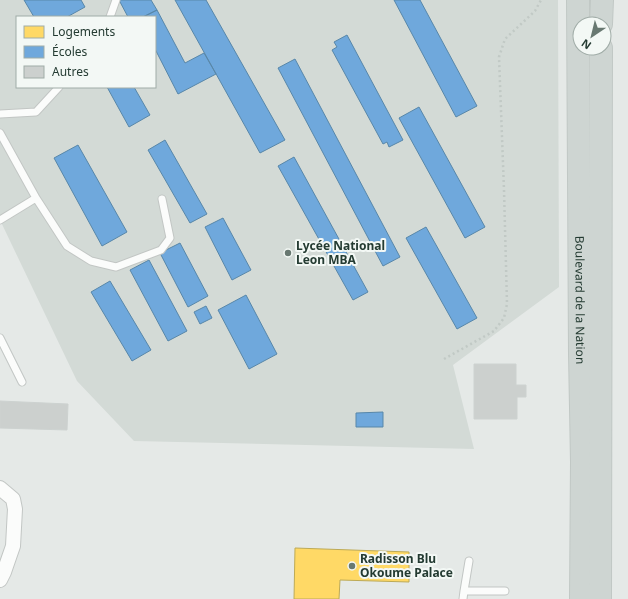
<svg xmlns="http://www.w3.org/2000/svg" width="628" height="599" viewBox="0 0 628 599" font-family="'Noto Sans',sans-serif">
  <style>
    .built { fill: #d3dad6; fill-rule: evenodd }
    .homes { fill: #ffd966; stroke: #bdaa56 }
    .schools { fill: #6fa8dc; stroke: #5887a9 }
    .building { fill: #ccd0ce; stroke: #cdd2d0 }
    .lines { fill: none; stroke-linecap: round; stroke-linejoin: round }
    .service-casing { stroke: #c2c6c4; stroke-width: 9 }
    .minor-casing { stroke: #c2c6c4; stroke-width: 16 }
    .primary-casing { stroke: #c1c8c5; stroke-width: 24 }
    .path { stroke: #c1c9c5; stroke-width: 2.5; stroke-dasharray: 2 3; stroke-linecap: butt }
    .service { stroke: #fbfcfb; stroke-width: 7 }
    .minor { stroke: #fbfcfb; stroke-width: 14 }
    .primary { stroke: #ced5d2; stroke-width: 22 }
    .poi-dot { fill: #687871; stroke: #f3f8f5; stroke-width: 1.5 }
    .labels { text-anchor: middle; stroke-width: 4; stroke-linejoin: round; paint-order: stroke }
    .poi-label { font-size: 12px; font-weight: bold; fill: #243b32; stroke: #f3f8f5; text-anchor: start }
    .street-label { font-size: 12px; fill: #243b32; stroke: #f3f8f5 }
  </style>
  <rect width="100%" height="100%" fill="#e5e9e7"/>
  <path class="built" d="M0 0H558L559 287 453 365 474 449 134 441 77 381 0 220ZM17 17H155V87H17Z"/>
  <path class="homes" d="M295 548 409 552V582L340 580 339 599H294Z"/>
  <path class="schools" d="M24 0H81L85 7 67 17H34Z
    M119 0H151L157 10 143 17H128Z
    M175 0H206L285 140 260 153Z
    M394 0H420L477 106 456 117Z
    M157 10 185 63 204 53 216 74 178 94 155 49V17H143Z
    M347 35 403 140 389 147 387 142 383 144 332 50 337 47 334 42Z
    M295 59 400 257 383 266 278 68Z
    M107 87H134L150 115 129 127Z
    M419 107 485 227 465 238 399 118Z
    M165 140 207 214 190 223 148 150Z
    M78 145 127 232 102 246 54 158Z
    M294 157 368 292 353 300 278 166Z
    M223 218 251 270 232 280 205 227Z
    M426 227 477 318 457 329 406 238Z
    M180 243 208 296 188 307 160 253Z
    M149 260 187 331 168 341 130 270Z
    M110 281 151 350 132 361 91 292Z
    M246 295 277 354 249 369 218 310Z
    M206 306 212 318 200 324 194 312Z
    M383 412V427H356V413Z"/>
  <path class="building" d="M474 364H516V385H526V397H517V419H474Z
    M0 401 68 404 67 430 0 428Z"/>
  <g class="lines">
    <g class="service-casing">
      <path id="service" d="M110 17 116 0
        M0 114 36 112 59 87
        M0 133 36 198 67 246 91 261 116 267 161 250 170 238 162 199
        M0 220 36 198
        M0 338 22 382
        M464 591 469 561
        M463 599 464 591H505"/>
    </g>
    <g class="minor-casing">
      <path id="minor" d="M0 488 13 499 15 509 13 546 4 572 0 580"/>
    </g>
    <g class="primary-casing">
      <g id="primary">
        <path id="s1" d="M578 0 580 354 582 462 581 599"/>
        <path d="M601 24 602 0"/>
        <path d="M600 599 601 48"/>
      </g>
    </g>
    <path class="path" d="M444 359 494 331 504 318 507 304 504 190 499 57 505 39 535 11 541 0"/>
    <use href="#service" class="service"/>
    <use href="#minor" class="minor"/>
    <use href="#primary" class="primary"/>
  </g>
  <g class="poi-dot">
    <circle cx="288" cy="253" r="4"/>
    <circle cx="352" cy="566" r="4"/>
  </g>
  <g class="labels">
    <g class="poi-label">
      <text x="296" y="250">Lycée National<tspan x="296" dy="14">Leon MBA</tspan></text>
      <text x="360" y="563">Radisson Blu<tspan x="360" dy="14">Okoume Palace</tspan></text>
    </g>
    <g class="street-label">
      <text dy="4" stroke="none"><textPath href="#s1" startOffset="300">Boulevard de la Nation</textPath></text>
    </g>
  </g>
  <rect x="16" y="16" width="140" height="72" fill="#f3f8f5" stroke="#a0aca7"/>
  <rect x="24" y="26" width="20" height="12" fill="#ffd966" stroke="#a0aca7"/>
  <text x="52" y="36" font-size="12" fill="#243b32">Logements</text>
  <rect x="24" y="46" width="20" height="12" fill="#6fa8dc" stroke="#a0aca7"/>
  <text x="52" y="56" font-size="12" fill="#243b32">Écoles</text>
  <rect x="24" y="66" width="20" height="12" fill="#ccd0ce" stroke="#a0aca7"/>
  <text x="52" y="76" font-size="12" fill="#243b32">Autres</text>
  <g transform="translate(592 36) rotate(215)"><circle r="19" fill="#f3f8f5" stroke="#a0aca7"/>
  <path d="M0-3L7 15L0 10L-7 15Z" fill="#687871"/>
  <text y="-6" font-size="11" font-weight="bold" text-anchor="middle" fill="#243b32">N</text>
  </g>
</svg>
